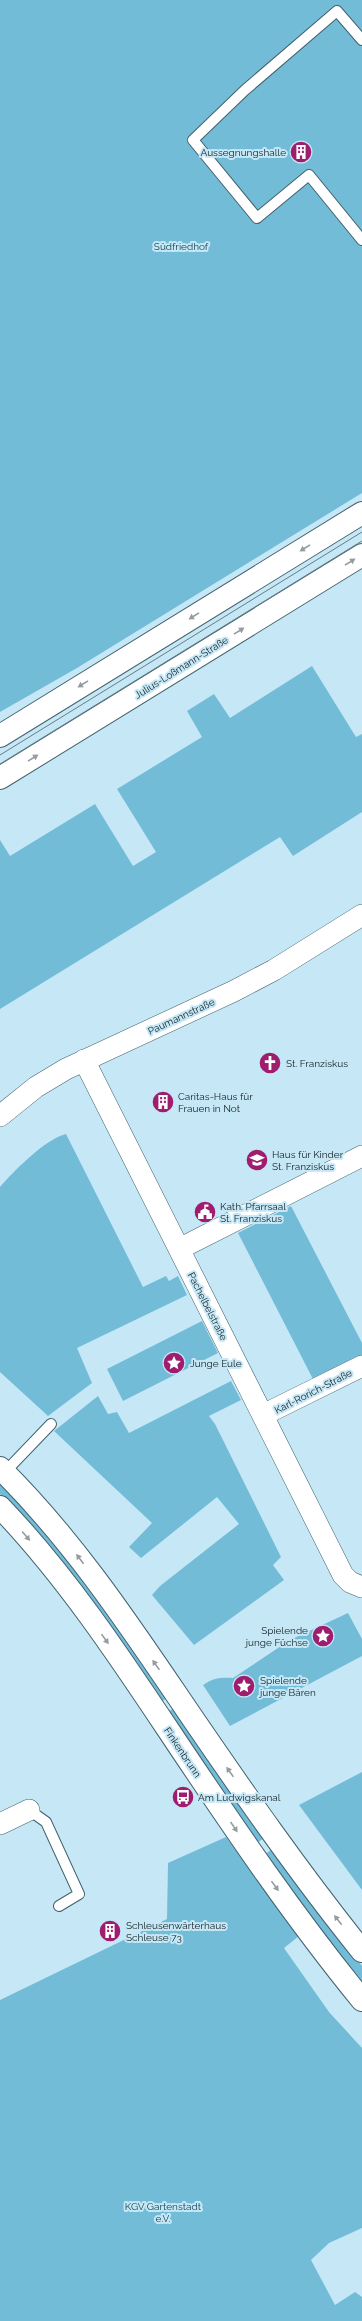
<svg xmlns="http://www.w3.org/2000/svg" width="362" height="2321" viewBox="0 0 362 2321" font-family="Raleway,sans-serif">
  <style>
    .green { fill: #73bcd8 }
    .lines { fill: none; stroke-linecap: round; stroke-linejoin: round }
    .service-casing { stroke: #42616d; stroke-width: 12 }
    .minor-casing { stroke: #42616d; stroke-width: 22 }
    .secondary-casing { stroke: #42616d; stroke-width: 24 }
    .service { stroke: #fff; stroke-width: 10 }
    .minor { stroke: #fff; stroke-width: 21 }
    .secondary { stroke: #fff; stroke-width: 22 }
    .tram { stroke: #677d86; stroke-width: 1 }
    .oneway { fill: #969c9e }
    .labels { text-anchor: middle; stroke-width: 4; stroke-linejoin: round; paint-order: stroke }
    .poi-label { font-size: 10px; fill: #152227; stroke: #c6e8f6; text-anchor: start }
    .park-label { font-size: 10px; fill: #134353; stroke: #c6e8f6 }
    .street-label { font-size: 10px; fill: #152227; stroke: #c6e8f6 }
  </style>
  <rect width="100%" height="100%" fill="#c6e8f6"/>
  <path class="green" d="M0 0H362V493L77 668 0 712Z
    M312 666 356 737 362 734V812L293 856 280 837 0 1009V840L10 856 95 804 133 866 156 852 117 789 202 737 187 711 214 694 230 718Z
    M66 1134 143 1287 166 1276 169 1281 178 1276 187 1295 77 1348 92 1383 48 1416 0 1372V1187C14 1171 45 1139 66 1134Z
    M291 1206 362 1343V1359L315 1383 238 1233Z
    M202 1321 218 1353 123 1401 107 1369Z
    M231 1381 241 1400 209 1416 215 1424 281 1557 273 1565 284 1580 194 1645 152 1595 160 1586 239 1524 217 1497 141 1558 129 1547 152 1523 54 1431 98 1396 108 1414 117 1412 129 1433Z
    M0 1481 85 1580 167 1698 161 1702 30 1526 0 1494Z
    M348 1613 362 1639V1656L230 1726 203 1685C213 1678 221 1677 233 1678L290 1640Z
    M174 1708 264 1838 257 1843 168 1712Z
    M362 1772V1890L299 1805Z
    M226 1837 299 1936 284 1948 329 2012 362 2048V2228L329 2243 311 2260 335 2305 355 2292 362 2297V2321H0V2000L167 1919 168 1863Z
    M272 1849 362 1966V1986L264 1855Z"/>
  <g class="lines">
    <g class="service-casing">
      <path id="service" d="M362 40 337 11 245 90 193 140 257 218 309 175 362 240
        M4 1473 51 1424
        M29 1810 46 1822 79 1894 59 1906"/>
    </g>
    <g class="minor-casing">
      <path id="minor" d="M84 1060 343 1575 350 1582 362 1587
        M0 1116 36 1087 66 1069 234 991 274 970 362 915
        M179 1249 362 1156
        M263 1415 362 1366
        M0 1824 29 1810"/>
    </g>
    <g class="secondary-casing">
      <path id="secondary" d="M0 736 362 513
        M0 778 362 555
        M0 1468C73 1540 130 1626 187 1710 243 1792 300 1874 362 1951
        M0 1507C68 1578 123 1662 177 1743 236 1831 295 1918 362 2000"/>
    </g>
    <use href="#service" class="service"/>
    <use href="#minor" class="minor"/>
    <use href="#secondary" class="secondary"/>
    <path class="tram" d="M0 755 362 532
      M0 764 362 541"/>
  </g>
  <defs><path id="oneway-solid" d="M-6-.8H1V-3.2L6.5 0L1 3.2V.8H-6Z"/></defs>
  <g class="oneway">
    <use href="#oneway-solid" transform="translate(305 548) rotate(148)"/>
    <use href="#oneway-solid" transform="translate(350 562) rotate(-32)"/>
    <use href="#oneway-solid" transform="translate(194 616) rotate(148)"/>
    <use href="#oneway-solid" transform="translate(239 631) rotate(-32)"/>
    <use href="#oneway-solid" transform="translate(83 684) rotate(148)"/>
    <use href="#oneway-solid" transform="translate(33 758) rotate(-32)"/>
    <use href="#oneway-solid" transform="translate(26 1536) rotate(50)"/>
    <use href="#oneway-solid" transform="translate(80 1559) rotate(-127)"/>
    <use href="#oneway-solid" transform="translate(105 1639) rotate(54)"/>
    <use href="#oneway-solid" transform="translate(156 1665) rotate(-125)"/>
    <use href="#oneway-solid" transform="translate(230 1772) rotate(-125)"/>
    <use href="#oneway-solid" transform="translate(234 1827) rotate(56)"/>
    <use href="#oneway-solid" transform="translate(275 1886) rotate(54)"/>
    <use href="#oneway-solid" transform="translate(338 1920) rotate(-128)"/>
  </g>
  <defs>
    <g id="building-disc" transform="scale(1.15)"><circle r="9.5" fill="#9e1d6f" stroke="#c6e8f6"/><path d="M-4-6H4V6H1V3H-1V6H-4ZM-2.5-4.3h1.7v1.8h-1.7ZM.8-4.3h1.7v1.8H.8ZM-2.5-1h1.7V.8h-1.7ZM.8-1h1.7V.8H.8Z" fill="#fff"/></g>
    <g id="church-disc" transform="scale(1.15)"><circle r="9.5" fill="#9e1d6f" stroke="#c6e8f6"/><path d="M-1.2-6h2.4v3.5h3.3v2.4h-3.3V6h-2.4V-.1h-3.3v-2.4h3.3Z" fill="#fff"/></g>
    <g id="school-disc" transform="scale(1.15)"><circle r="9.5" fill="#9e1d6f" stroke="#c6e8f6"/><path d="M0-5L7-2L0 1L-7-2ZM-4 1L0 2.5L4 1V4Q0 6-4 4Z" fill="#fff"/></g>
    <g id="civic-disc" transform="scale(1.15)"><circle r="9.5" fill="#9e1d6f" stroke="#c6e8f6"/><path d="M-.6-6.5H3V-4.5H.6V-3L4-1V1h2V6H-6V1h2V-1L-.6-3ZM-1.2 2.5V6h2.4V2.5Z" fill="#fff"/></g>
    <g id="sight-disc" transform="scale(1.15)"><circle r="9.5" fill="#9e1d6f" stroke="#c6e8f6"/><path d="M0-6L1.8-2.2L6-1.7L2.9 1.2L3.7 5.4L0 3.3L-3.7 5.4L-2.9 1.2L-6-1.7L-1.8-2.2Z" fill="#fff"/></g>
    <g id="bus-disc" transform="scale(1.15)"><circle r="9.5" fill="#9e1d6f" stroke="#c6e8f6"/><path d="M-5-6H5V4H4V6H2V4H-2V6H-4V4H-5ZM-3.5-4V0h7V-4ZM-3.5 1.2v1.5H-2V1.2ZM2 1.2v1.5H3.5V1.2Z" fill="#fff"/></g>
  </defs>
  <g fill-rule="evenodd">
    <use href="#building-disc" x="301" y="152"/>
    <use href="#church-disc" x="270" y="1063"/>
    <use href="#building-disc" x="163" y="1102"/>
    <use href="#school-disc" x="257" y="1160"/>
    <use href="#civic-disc" x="205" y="1212"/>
    <use href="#sight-disc" x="174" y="1363"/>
    <use href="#sight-disc" x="323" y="1636"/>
    <use href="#sight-disc" x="244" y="1686"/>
    <use href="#bus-disc" x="183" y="1797"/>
    <use href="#building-disc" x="110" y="1931"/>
  </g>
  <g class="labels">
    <g class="poi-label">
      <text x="286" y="156" text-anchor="end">Aussegnungshalle</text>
      <text x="286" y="1067">St. Franziskus</text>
      <text x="178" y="1100">Caritas-Haus für<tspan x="178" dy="12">Frauen in Not</tspan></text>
      <text x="272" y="1158">Haus für Kinder<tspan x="272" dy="12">St. Franziskus</tspan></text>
      <text x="220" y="1210">Kath. Pfarrsaal<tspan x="220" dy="12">St. Franziskus</tspan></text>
      <text x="190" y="1367">Junge Eule</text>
      <text x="308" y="1634" text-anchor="end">Spielende<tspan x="308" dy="12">junge Füchse</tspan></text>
      <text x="260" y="1684">Spielende<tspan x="260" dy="12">junge Bären</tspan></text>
      <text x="198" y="1801">Am Ludwigskanal</text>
      <text x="126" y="1929">Schleusenwärterhaus<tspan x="126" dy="12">Schleuse 73</tspan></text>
    </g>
    <g class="park-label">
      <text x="181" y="250">Südfriedhof</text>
      <text x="163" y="2210">KGV Gartenstadt<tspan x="163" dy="12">e.V.</tspan></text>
    </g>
    <g class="street-label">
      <text transform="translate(181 667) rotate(-32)" y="4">Julius-Loßmann-Straße</text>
      <text transform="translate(181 1016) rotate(-25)" y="4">Paumannstraße</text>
      <text transform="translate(208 1306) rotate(63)" y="4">Pachelbelstraße</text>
      <text transform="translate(313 1391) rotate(-27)" y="4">Karl-Rorich-Straße</text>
      <text transform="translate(183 1752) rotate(56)" y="4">Finkenbrunn</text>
    </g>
  </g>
</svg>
